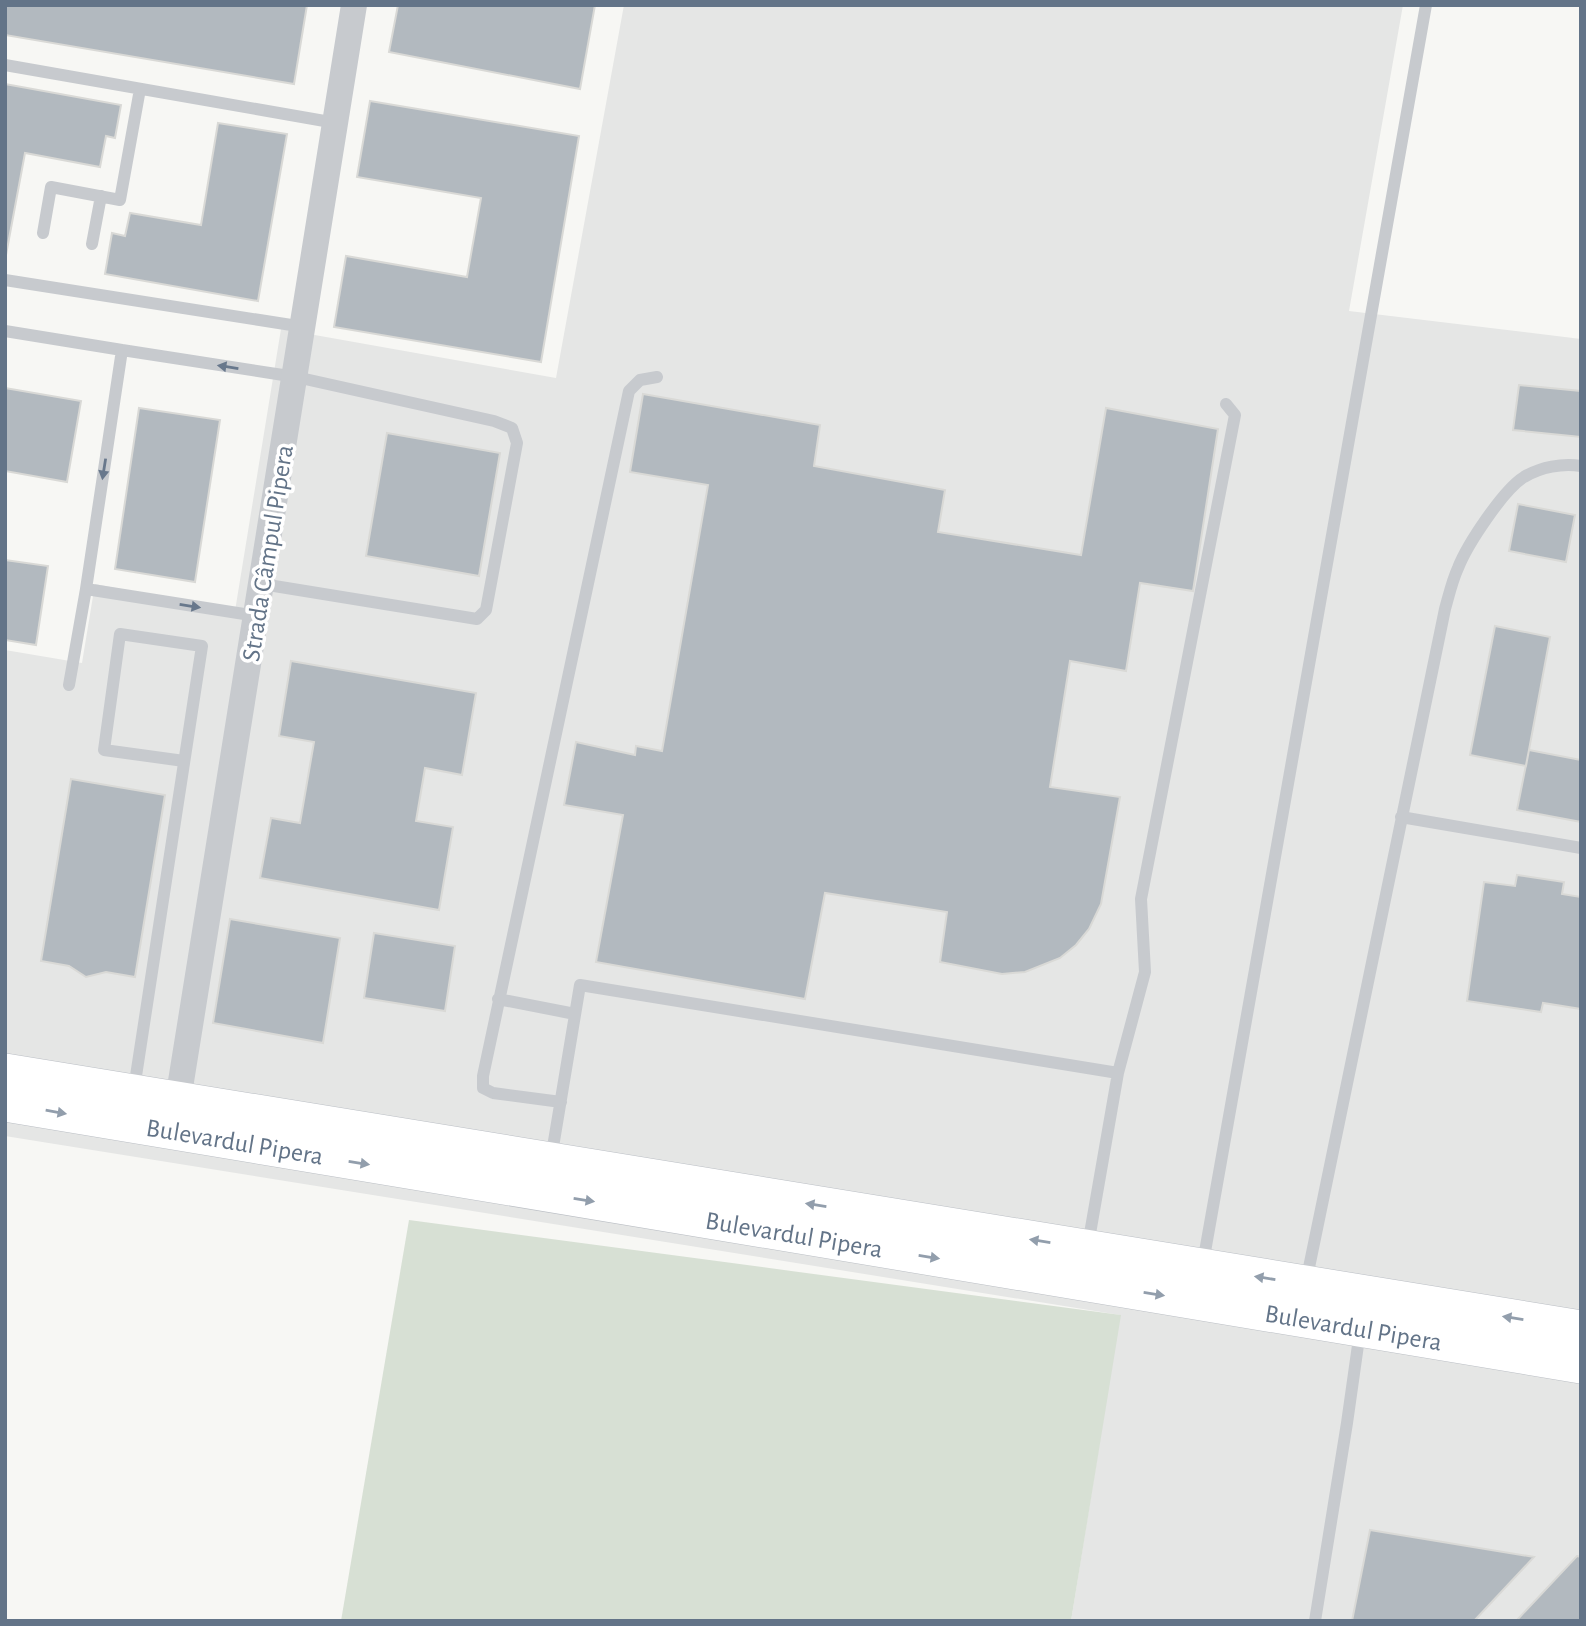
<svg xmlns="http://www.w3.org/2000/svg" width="1586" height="1626" viewBox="0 0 1586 1626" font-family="'Alegreya Sans',sans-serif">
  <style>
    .built { fill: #e5e6e5 }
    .green { fill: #d7e0d4 }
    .building { fill: #b2b9bf; stroke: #d9d9d6; stroke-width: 2 }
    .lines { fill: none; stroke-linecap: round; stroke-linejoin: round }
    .secondary-casing { stroke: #bbbfc5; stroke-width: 38 }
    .service { stroke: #c7cace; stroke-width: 12 }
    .minor { stroke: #c7cace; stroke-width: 26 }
    .secondary { stroke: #fff; stroke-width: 37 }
    .oneway { fill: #68788c }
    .oneway2 { fill: #929eac }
    .labels { text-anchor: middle; stroke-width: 7; stroke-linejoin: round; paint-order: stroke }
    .street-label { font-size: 26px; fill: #637488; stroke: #fff }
  </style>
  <rect width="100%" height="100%" fill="#f7f7f4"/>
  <path class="built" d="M624 5H1403L1349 311 1581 339V1621H1071L1120 1315 5 1136V650L82 663 95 584 235 611 281 329 556 378Z"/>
  <path class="green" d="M409 1220 1121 1315 1071 1621H341Z"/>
  <path class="building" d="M5 5H307L294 84 5 35Z
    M398 5H595L580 89 389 52Z
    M5 84 121 105 115 138 106 136 100 167 25 153 6 255Z
    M370 101 579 136 541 362 334 327 346 256 467 277 481 198 357 177Z
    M218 123 287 134 258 301 105 274 112 233 125 236 130 213 201 225Z
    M1519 385 1581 391V437L1513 430Z
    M5 388 81 401 67 482 5 471Z
    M643 394 820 425 814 466 945 490 938 532 1081 555 1106 408 1218 429 1193 591 1140 583 1126 671 1070 661 1050 787 1120 797 1101 904 1089 929 1076 945 1060 958 1025 972 1002 974 940 962 947 912 825 893 805 999 596 962 623 815 564 805 576 742 635 755 636 746 662 751 708 485 630 472Z
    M139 408 220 420 195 582 115 569Z
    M387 433 500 453 479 576 366 556Z
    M1518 504 1575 515 1566 562 1509 551Z
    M5 560 48 566 36 645 5 640Z
    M1495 626 1550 637 1526 766 1470 755Z
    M291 661 476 693 462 775 425 768 416 821 453 827 439 910 260 878 271 818 300 823 314 742 279 736Z
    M1529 750 1581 760V822L1517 810Z
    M71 779 165 795 135 977 106 972 86 977 69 966 41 961Z
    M1517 875 1564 882 1562 894 1581 897V1009L1543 1003 1541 1012 1467 1001 1484 882 1515 886Z
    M230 919 340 938 323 1043 213 1023Z
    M374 933 455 946 445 1011 364 998Z
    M1370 1530 1534 1557 1474 1621H1352Z
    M1577 1556 1581 1557V1621H1516Z"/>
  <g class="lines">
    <g class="secondary-casing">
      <g id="secondary">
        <path d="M5 1072 1581 1329"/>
        <path id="s1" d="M5 1103 1581 1365"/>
      </g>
    </g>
    <path class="service" d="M5 65 336 123
      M43 233 51 187 120 200 140 89
      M92 244 101 196
      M5 280 304 327
      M5 331 122 350
      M257 616 86 589 122 350 296 377 494 421 512 428 517 443 486 610 477 619 262 584
      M69 685 86 589
      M1401 817 1581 848
      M498 999 575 1014
      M134 1089 202 646 120 634 104 750 184 761
      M561 1102 493 1093 483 1088V1076L629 391 640 380 657 377
      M551 1159 580 985 1118 1073
      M1088 1245 1118 1073 1145 972 1141 899 1235 415 1226 404
      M1203 1263 1426 5
      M1306 1282 1445 609C1449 595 1452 581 1458 568 1467 545 1503 490 1524 477 1541 467 1562 463 1581 466
      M1315 1621 1347 1423 1360 1331"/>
    <path class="minor" d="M178 1100 354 5"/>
    <use href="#secondary" class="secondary"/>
  </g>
  <defs><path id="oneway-solid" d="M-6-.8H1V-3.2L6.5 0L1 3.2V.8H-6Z" transform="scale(1.75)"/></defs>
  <g class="oneway">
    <use href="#oneway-solid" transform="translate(228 367) rotate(-171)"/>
    <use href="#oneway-solid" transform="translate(104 469) rotate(99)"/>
    <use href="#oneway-solid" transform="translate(190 606) rotate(9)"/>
  </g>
  <g class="oneway2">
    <use href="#oneway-solid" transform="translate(56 1112) rotate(10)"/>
    <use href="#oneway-solid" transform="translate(359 1163) rotate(9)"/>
    <use href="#oneway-solid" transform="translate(584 1200) rotate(9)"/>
    <use href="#oneway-solid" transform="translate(816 1205) rotate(-171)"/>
    <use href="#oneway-solid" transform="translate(1040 1241) rotate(-171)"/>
    <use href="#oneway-solid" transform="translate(929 1257) rotate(9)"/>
    <use href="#oneway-solid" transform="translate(1265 1278) rotate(-171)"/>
    <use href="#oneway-solid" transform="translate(1154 1294) rotate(9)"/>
    <use href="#oneway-solid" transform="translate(1513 1318) rotate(-171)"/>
  </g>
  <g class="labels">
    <g class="street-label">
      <text transform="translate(267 553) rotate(-81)" y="9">Strada Câmpul Pipera</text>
      <text dy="9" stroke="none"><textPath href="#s1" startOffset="233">Bulevardul Pipera</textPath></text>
      <text dy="9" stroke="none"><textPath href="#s1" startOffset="800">Bulevardul Pipera</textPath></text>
      <text dy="9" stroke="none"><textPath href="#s1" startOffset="1367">Bulevardul Pipera</textPath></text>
    </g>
  </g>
  <rect width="1586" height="1626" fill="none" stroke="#637488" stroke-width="14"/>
</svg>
